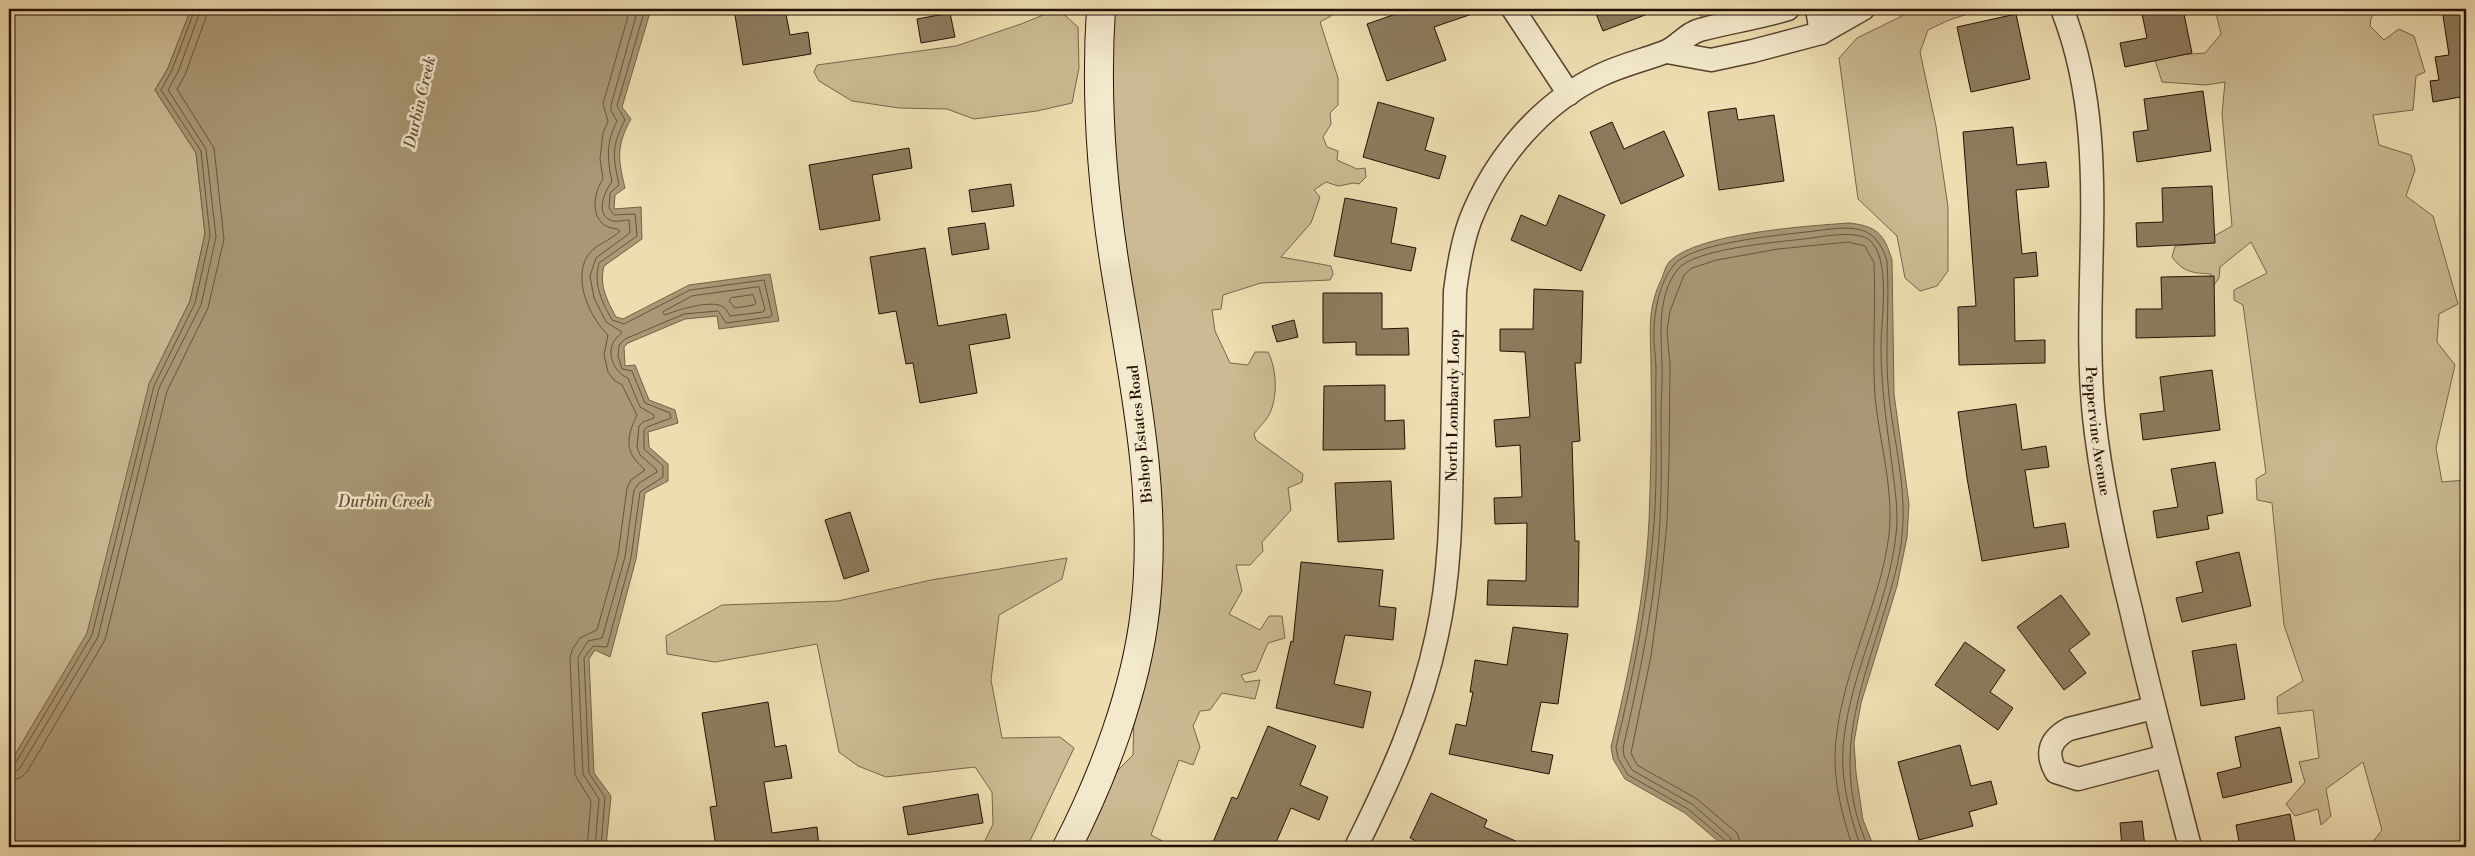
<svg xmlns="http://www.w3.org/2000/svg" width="2475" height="856" viewBox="0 0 2475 856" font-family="'Libre Bodoni',serif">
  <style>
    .green { fill: #cbba93; stroke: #78654b }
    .water { fill: #a99775; stroke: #746147 }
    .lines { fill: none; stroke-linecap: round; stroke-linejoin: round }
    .shore { stroke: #67543c; stroke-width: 1 }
    .building { fill: #8d7b5d; stroke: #251003 }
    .street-casing { stroke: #57432e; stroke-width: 25 }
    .secondary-casing { stroke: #251003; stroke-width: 30 }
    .street { stroke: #f3e9cc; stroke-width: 22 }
    .secondary { stroke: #f3e9cc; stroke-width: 28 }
    .labels { text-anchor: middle; stroke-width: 5; stroke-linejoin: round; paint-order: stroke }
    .street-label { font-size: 15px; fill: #251003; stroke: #f3e9cc }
    .water-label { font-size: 16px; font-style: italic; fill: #604d36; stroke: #f3e9cc }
  </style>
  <rect width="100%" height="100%" fill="#edddb0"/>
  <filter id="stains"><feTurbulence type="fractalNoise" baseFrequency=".004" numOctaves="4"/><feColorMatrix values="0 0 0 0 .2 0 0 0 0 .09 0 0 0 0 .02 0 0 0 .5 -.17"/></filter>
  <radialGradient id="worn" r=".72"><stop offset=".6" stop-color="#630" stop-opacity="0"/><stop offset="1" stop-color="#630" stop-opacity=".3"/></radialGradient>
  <path class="green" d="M9 9H191L168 68 155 90 196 153 205 234 190 301 149 384 128 606 41 711 9 765Z
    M1058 9 1078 27 1079 68 1072 103 1037 111 974 119 947 109 899 108 852 101 819 81 814 72 817 65 956 46 1021 24Z
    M1114 9H1337L1331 16 1320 22 1338 78V105L1330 113 1331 124 1323 137 1327 147 1338 151 1337 160 1357 169 1365 168 1366 177 1359 184 1354 183 1338 186 1326 182 1314 190 1320 197 1311 223 1281 257 1331 266 1333 274 1330 280 1261 283 1223 295 1221 309 1212 310 1215 331 1230 363 1248 365 1255 352H1268C1277 369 1278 398 1269 415 1265 422 1258 428 1254 434L1256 440 1303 474 1302 482 1288 488 1291 510 1262 542 1263 551 1250 565H1236L1242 591 1229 614 1260 630 1269 616H1282L1285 638 1268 643 1256 671 1241 675 1245 682 1260 680 1255 699 1222 693 1210 710 1200 711 1193 726 1200 747 1193 765 1179 760 1151 835 1174 847H1079L1118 770 1133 755 1134 716 1160 611 1162 534 1117 209 1108 96Z
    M1691 9H1717L1715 14 1706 20Z
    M1908 9H1983L1949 20 1928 30 1920 52 1936 126 1948 207V271L1937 286 1920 291 1905 278 1897 236 1858 199 1839 58 1857 38 1902 16Z
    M2215 9H2378L2371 18 2370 26 2384 40 2399 29 2414 36 2425 72 2416 76 2413 110 2373 115 2379 145 2411 155 2415 170 2406 196 2433 216 2458 304 2439 314 2437 342 2455 365 2436 448 2442 482 2466 480V569L2464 573 2466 577V847H2369L2382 830 2363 762 2326 789 2331 816 2321 825 2318 809 2295 816 2286 804 2305 782 2299 762 2319 758 2313 710 2278 714 2277 697 2303 681 2284 625 2272 503 2257 500 2256 479 2266 473 2243 305 2234 300V290L2267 273 2251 242 2220 267 2219 278 2214 285H2211V274C2192 273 2183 272 2172 257L2175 246 2200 244 2232 226 2222 114 2225 82 2206 85 2162 82 2154 57 2205 53 2221 34Z
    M1067 558 1062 579 999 615 991 680 1002 738 1060 737 1074 748 1027 847H982L993 824 992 792 975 767 886 777 858 766 839 752 817 644 715 662 667 654 666 636 722 605 838 601 931 580Z"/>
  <path class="water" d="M191 9H651L622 107 631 119C616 146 618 159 625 188L615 195 614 209 641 207 642 239 604 266C599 286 607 300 616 317L623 319 689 285 770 274 779 321 719 329 717 316 685 319 628 343 624 347 625 366 635 365 649 400 675 410 678 423 648 432 649 447 668 464V481L645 493 636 559 610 657 595 650 589 659 594 773 611 796 606 847H9V765L87 633 149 384 190 301 205 234 196 153 155 90 168 68Z
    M1849 223C1876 226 1884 233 1892 260L1894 394 1909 504 1907 537 1897 586 1861 703 1854 742 1856 773 1863 820 1874 847H1725L1685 813 1625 779 1613 759 1611 747C1629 673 1645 597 1649 521 1651 470 1652 417 1651 366 1651 331 1646 311 1662 278 1664 272 1666 265 1670 261 1699 233 1807 226 1849 223Z"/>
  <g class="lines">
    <path class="shore" d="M759 287 765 309 763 312 730 316C728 313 727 309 723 307 712 299 677 310 665 315L663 313 664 311 692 296Z
      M753 295 756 303 754 305 735 308 729 301 731 298Z
      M9 767 15 764 92 635 154 386 195 303 210 236 201 151 161 90 172 70 195 9
      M9 773 15 772 20 768 98 637 159 388 201 305 216 237 206 149 168 90 178 72 201 9
      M9 781 20 778 27 772 105 640 167 391 208 308 224 239 214 148 177 89 185 75 209 9
      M587 847 591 801 575 775 570 658 572 650 580 638 597 630 618 555 627 488 631 480 645 470C642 466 637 463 634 458 624 445 631 427 637 415L622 385 614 380 608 372 604 355 608 335C590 318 572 279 588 255 595 245 611 240 620 231L618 229C590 228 591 196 603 179L600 159 603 133 608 121 603 104 630 9
      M595 847 599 799 583 774 578 657 588 641 602 638 625 557 634 490 639 483 657 472 656 469 640 455 637 447 639 426 643 422 654 418V415L640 407 628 378C615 373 606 355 614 341 616 338 620 335 622 332L606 322 594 298 590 276 596 258 630 233 629 220C623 220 616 223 610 220 595 213 605 190 612 182 607 157 606 143 617 121L611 111V105L638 9
      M601 847 605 797 589 773 584 658 593 646 607 647 631 558 640 492 663 477V466L644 449V430L647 427 671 418 670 413 645 403 632 371 622 369 618 356 619 345 625 339 684 314 718 311 726 323 770 317 772 315 764 280 690 290 624 324 612 320C602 302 593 284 599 263L637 236 635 214 614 215 609 208 610 193 619 185C613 156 611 147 625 120L617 106 645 9
      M1728 847 1726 841 1688 809 1628 775 1618 758 1616 747C1634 674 1648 599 1654 524 1658 472 1655 420 1656 368 1656 356 1653 343 1654 331 1654 311 1660 282 1673 266 1690 242 1783 235 1814 231 1849 227 1875 221 1887 261 1890 306 1884 351 1889 396 1894 442 1907 489 1902 535 1900 560 1892 585 1885 609 1860 692 1830 761 1868 847
      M1734 847 1730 837 1692 804 1632 770 1624 756 1623 748C1640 674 1656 598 1660 521 1662 484 1661 447 1661 410 1661 395 1663 379 1662 364 1661 334 1657 295 1678 269 1694 249 1777 242 1804 239 1819 237 1855 230 1868 239 1892 256 1881 320 1881 346 1881 384 1886 420 1891 457 1894 483 1899 509 1896 535 1888 605 1852 669 1844 738 1839 773 1849 815 1861 847
      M1742 847 1737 833 1697 799 1637 765 1631 753 1651 656 1661 582 1667 523 1669 460 1670 365 1667 331 1670 311 1684 275 1692 268 1717 260 1778 249 1848 242 1865 246 1874 263C1876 307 1872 351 1875 396 1879 441 1894 488 1889 535 1880 605 1843 669 1836 740 1832 774 1841 815 1853 847"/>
  </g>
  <path class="building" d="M734 9H785L790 35 808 32 811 54 743 65Z
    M1410 9H1480L1481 11 1434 27 1446 60 1387 81 1367 24Z
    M1594 9H1658V10L1603 31Z
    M2141 9H2183L2192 53 2125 67 2120 43 2147 38Z
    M2442 9H2466V96L2433 102 2430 81 2439 80 2435 57 2449 55Z
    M950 13 955 37 921 43 917 19Z
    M2016 14 2030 79 1971 92 1957 27Z
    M2203 91 2211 151 2137 162 2133 132 2148 130 2144 99Z
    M1378 102 1434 118 1425 150 1446 156 1439 179 1363 157Z
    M1736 108 1738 120 1774 115 1784 181 1719 190 1708 112Z
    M1612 122 1624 149 1664 131 1684 176 1621 204 1590 132Z
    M2013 127 2017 165 2046 162 2049 187 2016 190 2022 254 2036 252 2038 276 2014 278 2015 341 2045 340V363L1959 365 1958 307 1976 306 1963 132Z
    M909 148 912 168 872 175 880 220 820 230 809 165Z
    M1011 184 1014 206 972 212 969 190Z
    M2212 186 2215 243 2137 247 2136 223 2163 222 2162 188Z
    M1559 195 1605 215 1581 271 1511 240 1521 215 1546 226Z
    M1345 198 1397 208 1391 243 1416 248 1411 271 1334 256Z
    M985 223 989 249 952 255 948 228Z
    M925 248 938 326 1006 314 1010 338 969 345 977 393 920 403 913 363 906 364 896 311 879 314 870 257Z
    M2214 276 2215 336 2136 338V309H2162L2161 277Z
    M1534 289 1583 291 1581 363H1575L1580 441 1572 442 1575 541H1579L1578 607 1487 605 1488 580 1526 581 1527 523 1495 524 1494 498 1522 497 1520 445 1496 447 1494 420 1530 417 1525 352 1500 351V329H1533Z
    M1323 293H1382V329L1408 328 1409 355H1356V342L1323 343Z
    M1294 320 1298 337 1277 342 1272 326Z
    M2212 370 2220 430 2143 440 2140 414 2164 411 2160 377Z
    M1385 385V421L1404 420 1405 449 1323 450 1324 386Z
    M2016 404 2022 450 2046 446 2049 467 2025 470 2034 528 2065 523 2069 547 1982 561 1967 478 1958 412Z
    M2215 462 2223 513 2207 516 2209 529 2157 538 2153 511 2178 507 2171 469Z
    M1391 481 1394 539 1338 542 1335 483Z
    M850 512 869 571 844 579 825 520Z
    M2239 552 2251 606 2182 622 2176 598 2203 592 2196 562Z
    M1301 562 1383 570 1379 606 1396 608 1393 640 1345 635 1334 684 1371 692 1363 728 1276 708 1291 641 1293 642Z
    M2061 595 2090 634 2069 650 2086 673 2064 690 2017 627Z
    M1513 627 1568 634 1558 704 1541 702 1531 751 1553 755 1549 774 1449 754 1456 724 1466 726 1473 692H1470L1475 660 1507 665Z
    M1965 642 2005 670 1990 692 2013 708 1998 730 1935 685Z
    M2236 644 2245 699 2201 706 2192 651Z
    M768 702 775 747 786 745 792 778 764 782 772 833 817 827 819 847H716L710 807 717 806 702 713Z
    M1268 726 1316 746 1300 785 1328 797 1319 820 1291 808 1274 847H1211L1232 797 1237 799Z
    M2280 727 2292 782 2223 798 2217 773 2241 767 2235 737Z
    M1960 745 1971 786 1991 781 1997 804 1969 812 1973 826 1919 840 1898 762Z
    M1431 793 1487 820 1484 827 1529 847H1428L1410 838Z
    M978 794 983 823 908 835 903 807Z
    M2290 814 2296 847H2240L2236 825Z
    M2142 821 2145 847H2122L2120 823Z"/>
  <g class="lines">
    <g class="street-casing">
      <g id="street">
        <path d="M1513 9 1569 94"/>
        <path d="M1817 9 1821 33"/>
        <path id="s1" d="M2062 9C2114 140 2080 280 2094 417 2101 482 2115 546 2131 610 2149 690 2170 768 2190 847"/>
        <path d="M1667 52 1711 60 1753 51 1821 33 1863 9"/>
        <path d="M2153 708 2069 729C2050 739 2045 753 2056 772L2078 779 2166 756"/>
        <path id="s2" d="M1356 847C1390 779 1421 711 1437 635 1450 576 1451 515 1452 454 1453 400 1454 345 1455 291 1458 267 1462 243 1470 221 1494 159 1541 103 1601 75 1622 65 1644 60 1665 52 1678 47 1687 33 1700 30 1729 22 1759 18 1788 9"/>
      </g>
    </g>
    <g class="secondary-casing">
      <path id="secondary" d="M1067 847C1103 777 1136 690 1145 611 1158 499 1135 389 1117 279 1102 189 1095 99 1101 9"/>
    </g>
    <use href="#street" class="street"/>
    <use href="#secondary" class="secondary"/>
  </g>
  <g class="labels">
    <g class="street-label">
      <text dy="5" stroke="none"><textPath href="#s2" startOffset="458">North Lombardy Loop</textPath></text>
      <text dy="5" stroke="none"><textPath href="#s1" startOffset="426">Peppervine Avenue</textPath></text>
      <text transform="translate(1140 434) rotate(-96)" y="5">Bishop Estates Road</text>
    </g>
    <g class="water-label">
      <text transform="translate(419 102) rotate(-77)" y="6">Durbin Creek</text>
      <text x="385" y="507">Durbin Creek</text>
    </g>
  </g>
  <rect width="2475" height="856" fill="none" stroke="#edddb0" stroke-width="30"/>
  <rect x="10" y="10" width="2455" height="836" fill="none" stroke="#251003" stroke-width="2.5"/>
  <rect x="15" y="15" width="2445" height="826" fill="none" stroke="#251003"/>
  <rect width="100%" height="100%" filter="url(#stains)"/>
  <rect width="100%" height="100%" fill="url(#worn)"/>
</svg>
